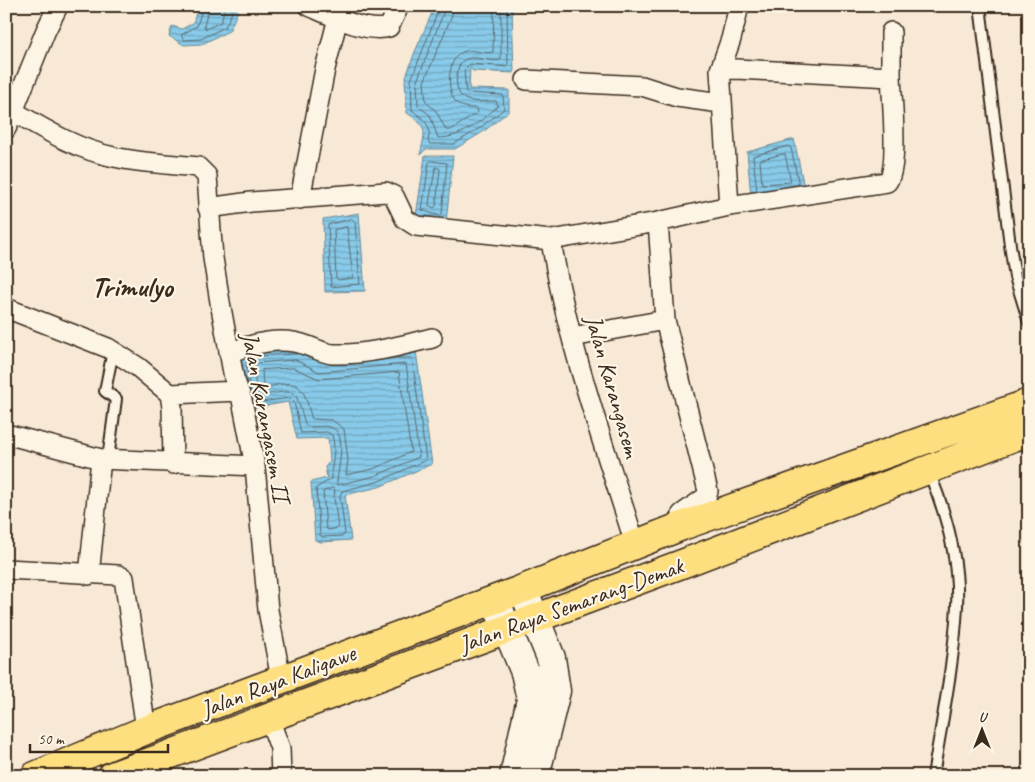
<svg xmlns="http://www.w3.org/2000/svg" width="1035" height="782" viewBox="0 0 1035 782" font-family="Caveat,sans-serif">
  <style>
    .water { fill: url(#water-rules); stroke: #698a98 }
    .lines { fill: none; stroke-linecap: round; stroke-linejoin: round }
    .shore { stroke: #5a6a6f; stroke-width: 1 }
    .service-casing { stroke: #3b2a1e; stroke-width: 14 }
    .minor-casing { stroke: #3b2a1e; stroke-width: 22 }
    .secondary-casing { stroke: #3b2a1e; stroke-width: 31 }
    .trunk-casing { stroke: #3b2a1e; stroke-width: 31 }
    .service { stroke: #fcf5e5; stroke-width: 10 }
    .minor { stroke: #fcf5e5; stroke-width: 19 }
    .secondary { stroke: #fcf5e5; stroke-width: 28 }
    .trunk { stroke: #fedf80; stroke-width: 28 }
    .labels { text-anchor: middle; stroke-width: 4.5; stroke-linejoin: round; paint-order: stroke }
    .street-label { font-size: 24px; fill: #3b2a1e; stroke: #fcf5e5 }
    .district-label { font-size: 29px; font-weight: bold; fill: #3b2a1e; stroke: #fcf5e5 }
  </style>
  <defs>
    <pattern id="water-rules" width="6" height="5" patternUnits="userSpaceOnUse" patternTransform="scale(1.25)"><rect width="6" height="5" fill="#88cae9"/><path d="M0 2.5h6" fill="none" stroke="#70a4bc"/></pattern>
  </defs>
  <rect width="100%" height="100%" fill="#f7e9d5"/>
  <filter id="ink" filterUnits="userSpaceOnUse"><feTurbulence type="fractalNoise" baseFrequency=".02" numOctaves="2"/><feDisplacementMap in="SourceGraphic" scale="10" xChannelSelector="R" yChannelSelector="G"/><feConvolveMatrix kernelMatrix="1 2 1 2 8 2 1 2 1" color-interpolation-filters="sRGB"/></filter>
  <g filter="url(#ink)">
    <path class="water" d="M198 6H235L238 11 229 31 202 44 184 45 169 36 172 26 182 29 193 23Z
      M435 6H512L514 73 473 71 470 68 469 89 509 90V111L483 132 455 149H426L420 155C425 132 429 127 407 113L405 80 414 54Z
      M794 139 805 192 751 197 747 152Z
      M425 156H453L446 223 416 216Z
      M359 213 365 291 325 292 323 219Z
      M299 349 319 361 416 351 432 464 379 487 345 495 351 540 321 542 315 540 311 482 327 478 325 467 330 461 328 438 297 439 288 402 248 409 239 360 254 352Z"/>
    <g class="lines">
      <path class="shore" d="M203 6 197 26 181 35 184 40 201 39 225 27 232 12 231 6
        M209 6 204 26 206 29 221 22 225 6
        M440 6 411 80 412 110C424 120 432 124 428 141L430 144H454L480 128 504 109 503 95 466 93 464 70 470 64 508 67 507 6
        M446 6 417 81 418 106 430 115 438 138C462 138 481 121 498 106L496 101C487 101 473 103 465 99 453 94 454 63 466 59 476 55 490 63 501 60V6
        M453 6 452 15 424 82 426 102 436 111 446 130H451L478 112 477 108C470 108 464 108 458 104 446 95 447 63 459 54 470 46 482 55 493 52L494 6
        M785 154 791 182 762 184 760 160Z
        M431 161 447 163 442 214 440 216 422 210 429 163Z
        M436 167 440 169 436 206 434 208 429 205Z
        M757 191 753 156 788 146 791 148 799 185
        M352 219 355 222 360 284 331 287 328 225Z
        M347 227 353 278 338 280 336 278 334 230Z
        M296 360 319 372 406 364 419 457 375 476 337 485C336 473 350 432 330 427 323 425 314 428 306 426 293 389 303 388 259 396L257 394 253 365 258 363Z
        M294 368 319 379 399 372 411 452 373 469 346 475 348 460 344 429 332 420 312 419C306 402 306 380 282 384 276 385 269 388 263 386L262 370Z
        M250 390 246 362 256 356 297 354
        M253 403 290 398 294 402 301 433 327 432 332 435C337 451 331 464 331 479L316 488 320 535 322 537 343 536 345 533 340 496 342 491 377 482 426 460 412 358H394
        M333 488 335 490 334 497 338 528 328 530 326 528 323 492Z"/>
      <g class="service-casing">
        <path id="service" d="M980 6 1010 245 1015 277 1029 322
          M108 459 116 399 105 391 113 351
          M928 470C946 512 959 560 957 606 954 663 942 720 933 776"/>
      </g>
      <g class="minor-casing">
        <path id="minor" d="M309 6C330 15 367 34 389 27L399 6
          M720 70 736 69 891 77V32
          M526 80 642 86 677 97 721 103
          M6 107C41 127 74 149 114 157 141 163 170 164 198 167L207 176 213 258 220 302 234 378 242 400 255 466 268 610 281 679
          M6 129 46 30 58 6
          M300 199 325 69 338 18
          M729 206 720 70 731 39 739 6
          M208 208 251 202 386 192 394 196 405 219 416 226 551 240 658 222 729 206 887 182C899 170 892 96 891 77
          M658 222 665 320 708 491 706 497 682 514V526
          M551 240C567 343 604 444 635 544
          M6 308 108 348 138 367 170 394 172 407 173 464
          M572 337 665 320
          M229 353C253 343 283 336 308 346 317 349 323 353 333 354 367 355 400 346 432 338
          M170 394 239 391
          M6 434 101 459 255 466
          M6 569 118 575 124 578 146 730
          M89 575 101 459
          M268 716 280 748 281 776"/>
      </g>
      <g class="secondary-casing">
        <path id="secondary" d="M523 589 551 658 556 691 535 776
          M495 600 525 672 531 699 514 776"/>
      </g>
      <g class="trunk-casing">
        <path id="trunk" d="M35 776 146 730 523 589 682 526 1029 403
          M112 776 687 562 1029 431"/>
      </g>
      <use href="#service" class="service"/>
      <use href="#minor" class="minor"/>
      <use href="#secondary" class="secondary"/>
      <use href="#trunk" class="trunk"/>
    </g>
  </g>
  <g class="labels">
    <g class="street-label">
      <text transform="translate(613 386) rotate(74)" y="8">Jalan Karangasem</text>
      <text transform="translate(266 417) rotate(79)" y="8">Jalan Karangasem II</text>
      <text transform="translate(571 605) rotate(-20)" y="8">Jalan Raya Semarang-Demak</text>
      <text transform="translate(278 681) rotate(-21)" y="8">Jalan Raya Kaligawe</text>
    </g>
    <g class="district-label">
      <text x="132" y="296">Trimulyo</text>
    </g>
  </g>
  <rect width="1035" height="782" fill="none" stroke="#fcf5e5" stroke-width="25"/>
  <rect x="12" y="12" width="1010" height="757" fill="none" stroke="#3b2a1e" stroke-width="2" filter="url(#ink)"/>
  <g transform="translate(982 730)" stroke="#fcf5e5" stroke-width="4" paint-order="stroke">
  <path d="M0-4L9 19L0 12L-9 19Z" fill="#3b2a1e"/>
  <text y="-8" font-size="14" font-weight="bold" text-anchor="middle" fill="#3b2a1e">U</text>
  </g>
  <path d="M30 744v8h138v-8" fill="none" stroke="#3b2a1e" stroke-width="2.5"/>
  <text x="38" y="744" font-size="15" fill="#3b2a1e" stroke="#fcf5e5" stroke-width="4" paint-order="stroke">50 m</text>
</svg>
